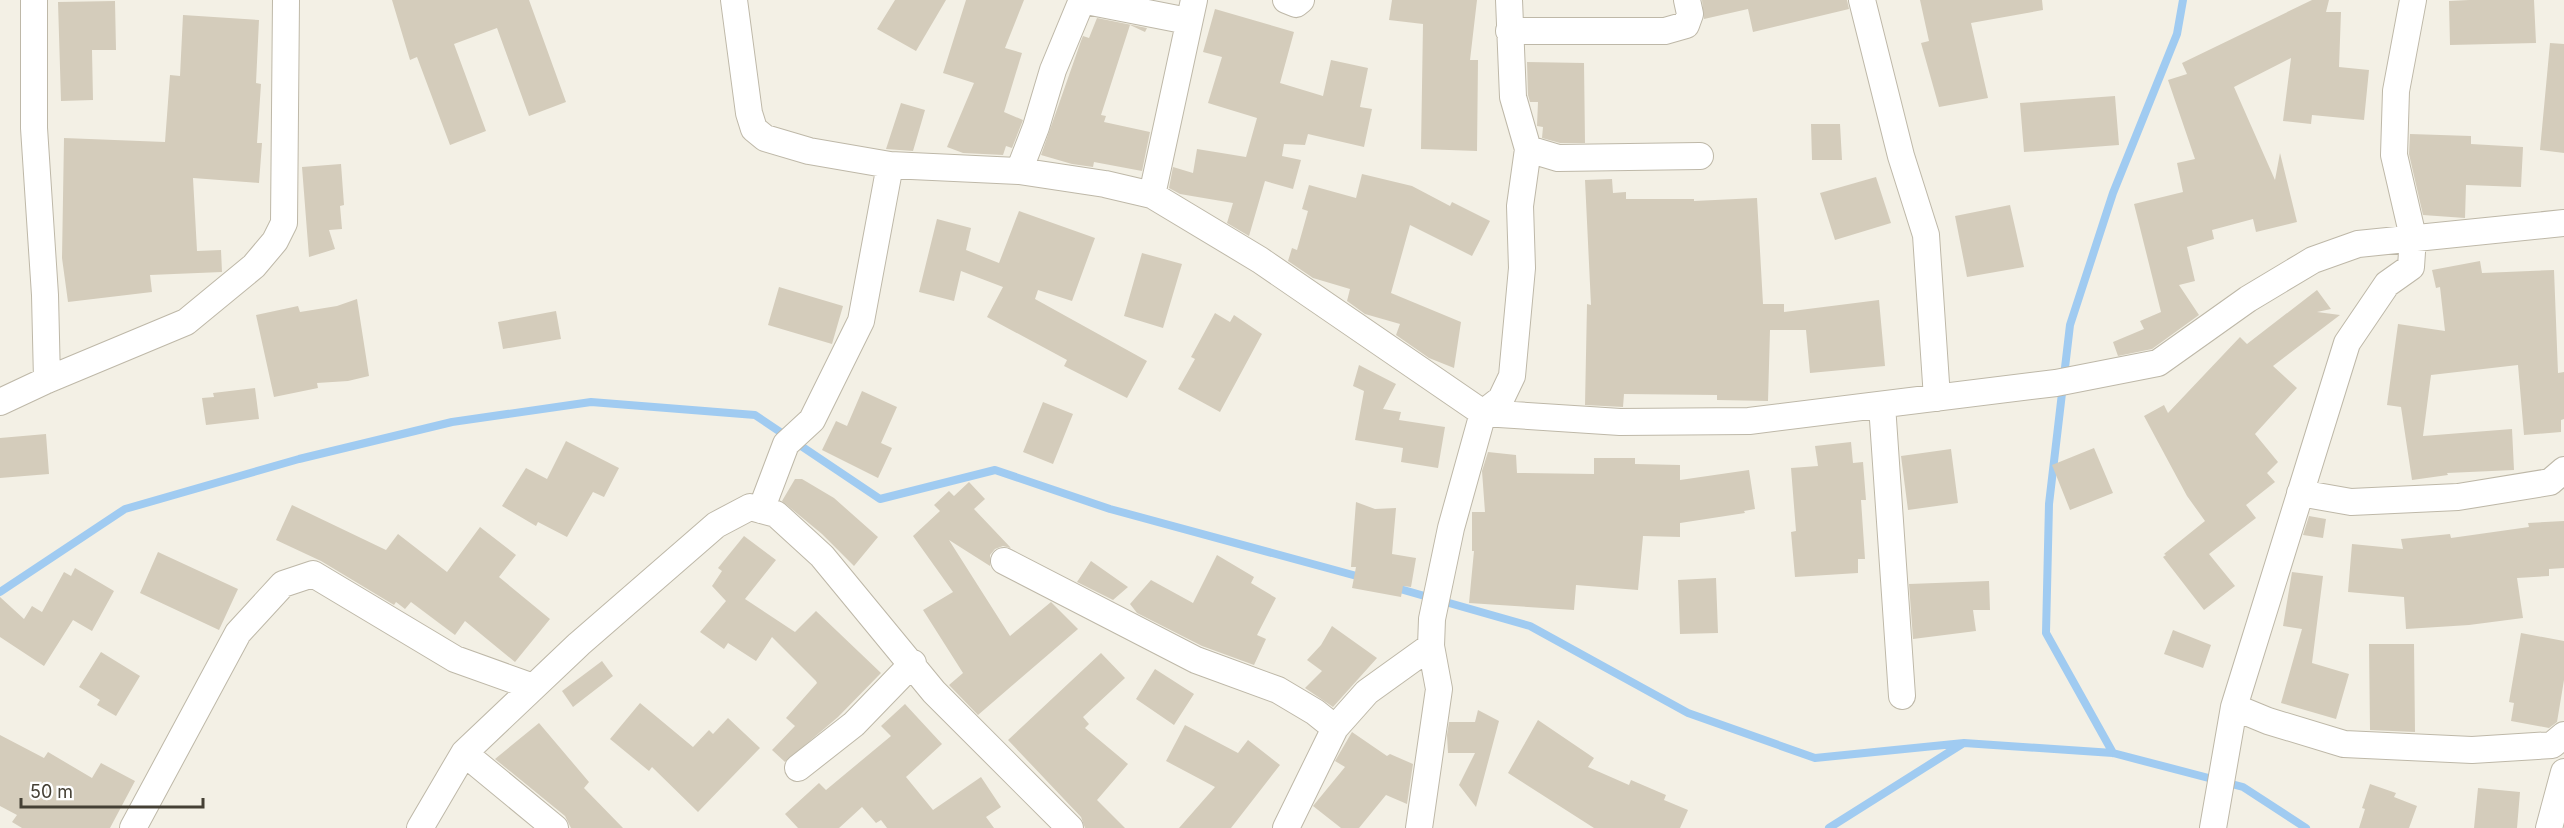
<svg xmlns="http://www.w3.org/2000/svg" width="2564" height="828" viewBox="0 0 2564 828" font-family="Inter,sans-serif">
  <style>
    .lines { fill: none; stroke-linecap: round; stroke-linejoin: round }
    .stream { stroke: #a0cbf1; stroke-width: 8 }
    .building { fill: #d4ccbb }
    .street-casing { stroke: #beb8a8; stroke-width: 28 }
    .street { stroke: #fff; stroke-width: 26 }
  </style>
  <rect width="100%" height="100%" fill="#f3f0e5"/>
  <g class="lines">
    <path class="stream" d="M1393 587 1530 626 1688 713 1815 758 1964 743 2113 753 2243 787 2306 828
      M0 592 125 509 299 459 452 422 591 402 755 415 880 499 995 470 1110 509 1364 578
      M2113 753 2046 633 2049 504 2070 325 2113 193 2177 34 2183 0
      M1829 828 1962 744"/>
  </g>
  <path class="building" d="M392 0H529L566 102 529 116 497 28 454 44 486 131 450 145 417 57 410 60Z
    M895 0H946L916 51 877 29Z
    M966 0H1024L1005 48 1022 53 1004 112 1023 120 1012 148 1006 146 1003 155 963 153 947 147 974 83 943 73Z
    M1392 0H1477L1470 60H1478L1477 151 1421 149 1423 24 1389 20Z
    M1702 0H1847L1849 9 1753 32 1748 9 1704 19Z
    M1920 0H2042L2043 10 1971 23 1988 98 1939 107 1921 43 1929 41Z
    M2312 0H2329L2326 12H2341L2339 67 2369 70 2364 120 2312 115 2311 124 2283 121 2291 58 2234 87 2275 180 2280 153 2297 222 2256 232 2253 219 2212 230 2214 239 2187 247 2195 281 2179 285 2199 315 2152 349 2118 356 2113 342 2144 329 2140 321 2161 312 2134 204 2183 192 2177 163 2195 159 2168 80 2187 74 2182 63Z
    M2469 0H2534L2536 43 2450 45 2449 1Z
    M115 1 116 50H92L93 100 61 101 58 2Z
    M1215 9 1294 32 1280 83 1323 96 1331 60 1368 68 1360 107 1372 109 1364 147 1308 134 1305 145 1284 144 1282 156 1301 160 1293 189 1265 181 1249 236 1227 223 1233 203 1180 194 1169 188 1173 167 1193 173 1197 149 1246 157 1257 118 1208 103 1222 57 1203 52Z
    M183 15 259 20 256 83 261 84 257 143H262L259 183 193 178 197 251 221 250 222 272 150 275 152 292 68 302 62 258 64 138 165 142 170 75 180 76Z
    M1097 18 1147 28 1145 32 1130 25 1101 115 1106 116 1104 122 1150 132 1142 171 1094 162 1093 167 1072 164 1041 155 1081 41 1083 36 1089 38Z
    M2550 43 2564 44V153L2540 150Z
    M1527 62 1584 63 1585 143H1560L1542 138 1543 127 1537 126 1538 102H1530L1528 95Z
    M2115 96 2119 145 2024 152 2020 103Z
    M901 103 925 110 913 151 886 149Z
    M1811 124H1840L1842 160H1812Z
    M2410 134 2471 136V144L2523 147 2521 187 2466 185 2465 218 2423 215 2409 154Z
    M341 164 344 205 340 206 342 229 329 230 335 249 309 257 302 167Z
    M1362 174 1412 186 1450 206 1452 202 1490 221 1472 256 1410 225 1391 293 1461 322 1454 368 1429 358 1396 335 1400 324 1365 314 1347 301 1350 289 1313 278 1288 261 1292 248 1297 250 1308 211 1302 209 1309 185 1356 198Z
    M1876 177 1891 223 1835 240 1820 193Z
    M1612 179 1613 193 1626 192V199H1694V201L1757 198 1763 304H1784V312L1879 300 1885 366 1810 373 1806 330H1770L1768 401 1717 400V395L1624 394 1623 407 1585 405 1587 304 1591 305 1585 180Z
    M2010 205 2024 267 1967 277 1955 216Z
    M1019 211 1095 238 1072 301 1038 290 1035 299 1147 361 1127 398 1064 366 1067 360 987 317 1003 287 961 271 954 301 919 292 937 219 971 228 966 250 999 263Z
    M1142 253 1182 264 1163 328 1124 316Z
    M2480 261 2482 273 2554 270 2558 373 2564 372V419L2561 420V432L2524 435 2518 365 2431 375 2423 436 2512 429 2514 470 2447 473 2448 475 2412 480 2401 407 2387 405 2398 324 2445 331 2440 287 2436 288 2432 270Z
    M779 287 843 306 832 344 768 325Z
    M2317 290 2331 309 2317 312 2340 315 2273 366 2297 388 2255 434 2278 462 2267 473 2275 482 2246 505 2256 518 2209 554 2235 586 2204 610 2163 557 2166 555 2164 554 2205 521 2187 496 2144 416 2164 405 2168 413 2240 337 2247 344Z
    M357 299 369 376 348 381 317 383 318 388 274 397 256 315 298 306 300 312 337 306Z
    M556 311 561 339 503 349 498 322Z
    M1215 313 1230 322 1234 315 1262 334 1220 412 1178 389 1195 359 1191 357Z
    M1359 365 1396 384 1383 409 1401 412 1399 420 1445 427 1438 468 1401 462 1403 448 1355 440 1364 391 1353 386Z
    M255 388 259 419 206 425 202 398 214 397 213 393Z
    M862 391 897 407 881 443 892 448 878 478 822 450 836 421 847 426Z
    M1043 402 1073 414 1053 464 1023 452Z
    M46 434 49 474 0 478V438Z
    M566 441 619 468 604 497 593 492 567 537 538 522 536 526 502 506 526 468 547 479Z
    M1851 442 1853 463 1863 462 1866 500H1861L1865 559H1858V573L1795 577 1791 532 1796 531 1791 468 1818 466 1815 446Z
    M2094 448 2113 493 2070 510 2052 465Z
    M1951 449 1958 503 1908 510 1901 456Z
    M1488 452 1516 455 1517 473 1594 474V458H1635V464L1680 465V480L1749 470 1755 509 1744 511 1745 513 1680 523V537L1643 536 1638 590 1576 585 1574 610 1469 603 1474 551H1472V512H1485L1482 471Z
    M795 479H802L834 498 878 537 854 566 822 534 782 501Z
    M969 482 985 499 974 509 1011 548 1003 546 995 549 990 555V566L949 540 1010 636 1051 602 1078 629 978 715 949 685 963 673 923 610 953 592 913 536 940 511 934 505 949 491 954 496Z
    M1356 502 1375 509 1396 508 1392 554 1416 558 1411 587 1403 586 1401 597 1352 588 1356 567H1351Z
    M292 505 386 550 398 534 447 572 480 527 516 555 499 577 550 619 515 662 465 621 455 635 411 602 405 609 396 602 394 605 321 561 276 540Z
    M2309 516 2326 519 2323 538 2303 535Z
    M2564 521V568L2549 569V576L2517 578 2523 618 2469 625 2406 629 2404 597 2348 592 2352 544 2403 549 2401 539 2450 534 2451 538 2529 527 2528 523Z
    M744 536 776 560 745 599 795 632 816 611 881 673 838 717 785 762 772 750 795 726 786 718 817 683 816 681 772 637 756 661 728 643 724 649 700 632 726 601 712 586 722 571 718 568Z
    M158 552 238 589 219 630 140 593Z
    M1217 555 1254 577 1251 583 1276 598 1257 635 1266 639 1254 665 1202 646 1137 613 1130 604 1151 580 1193 603Z
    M1091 561 1128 587 1113 600 1077 582Z
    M75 568 114 591 92 631 73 620 44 666 0 637V597L24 619 32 606 42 612 64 572 71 576Z
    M2292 572 2323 576 2312 663 2349 674 2336 719 2281 703 2302 629 2283 626Z
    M1716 578 1718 633 1680 634 1678 580Z
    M1989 581 1990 610H1973L1976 631 1913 639 1909 584Z
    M1332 626 1377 658 1333 707 1305 688 1322 671 1307 660 1321 645Z
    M2173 630 2211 645 2203 668 2164 654Z
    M2521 633 2564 641V680L2557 722 2549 728 2511 721 2514 703 2509 702Z
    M2369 644H2414L2415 732 2370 730Z
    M101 652 140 676 116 716 97 705 100 700 79 687Z
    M1101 653 1125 678 1083 717 1089 724 1085 728 1128 764 1097 800 1125 828H1085L1081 817 1008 740Z
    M602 661 613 676 573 707 562 691Z
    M1155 669 1194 694 1174 725 1136 699Z
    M640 703 693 747 709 730 713 734 728 718 760 748 698 812 652 767 649 771 610 739Z
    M905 704 942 744 906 777 933 810 981 777 1001 807 986 817 994 828H887L881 820 876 823 862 807 839 828H798L785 814 819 783 826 790 891 736 881 726Z
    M1478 710 1499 721 1476 807 1459 785 1475 753H1448L1447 735 1449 722H1475Z
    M1538 720 1594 758 1588 767 1629 785 1631 780 1666 795 1664 800 1688 810 1680 828H1594L1508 773Z
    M539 723 589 782 584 788 623 828H571L565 816 495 759Z
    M1185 725 1238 753 1248 740 1280 765 1231 828H1179L1215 787 1166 761Z
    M1352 732 1387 756 1390 754 1413 764 1407 804 1386 795 1359 828H1341L1313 806 1345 767 1335 761Z
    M0 735 44 758 48 752 92 778 101 763 135 781 110 828H22L12 822 17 815 0 806Z
    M2370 784 2396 793 2394 797 2417 806 2409 828H2359L2365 809 2362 808Z
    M2478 788 2520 792 2517 828H2474Z"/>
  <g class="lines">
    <g class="street-casing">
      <path id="street" d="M34 0V128L45 295 47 380
        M734 0 749 113 754 129 765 138 809 151 890 165 1019 171 1105 184 1152 195 1260 260 1483 413 1620 422 1749 421 2056 383 2158 363 2248 299 2313 260 2358 244 2564 223
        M1081 0 1188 21
        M1286 0 1296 4 1301 0
        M1862 0 1901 156 1926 235 1937 398
        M1509 31H1665L1686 25 1690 14 1687 0
        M1528 149 1558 158 1700 156
        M1019 171 1036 127 1053 70 1082 0
        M1152 195 1194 0
        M0 402 47 380 186 322 254 266 275 241 284 223 286 0
        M1882 405 1902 696
        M2300 493 2351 502 2458 497 2550 482 2564 470
        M761 510 786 444 812 420 861 321 890 165
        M1004 561 1196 660 1278 690 1315 712 1335 728
        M2234 707 2268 721 2344 744 2472 750 2552 745 2564 735
        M464 753 555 828
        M798 768 854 724 913 663
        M133 828 238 633 283 584 313 574 455 659 533 687
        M420 828 464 753 579 644 716 525 750 507 776 514 822 556 934 692 1070 828
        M1286 828 1335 728 1367 692 1431 646
        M1419 828 1439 689 1431 646 1432 619 1451 528 1483 413 1501 399 1512 376 1522 268 1520 206 1528 149 1513 97 1509 0
        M2213 828 2234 707 2347 343 2387 284 2411 267 2413 237 2394 155 2396 91 2413 0
        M2549 828 2564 772"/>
    </g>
    <use href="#street" class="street"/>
  </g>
  <path d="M21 798v9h182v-9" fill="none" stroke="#454035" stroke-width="3"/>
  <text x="30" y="798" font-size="18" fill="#454035" stroke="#ffffff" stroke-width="4.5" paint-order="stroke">50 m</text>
</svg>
